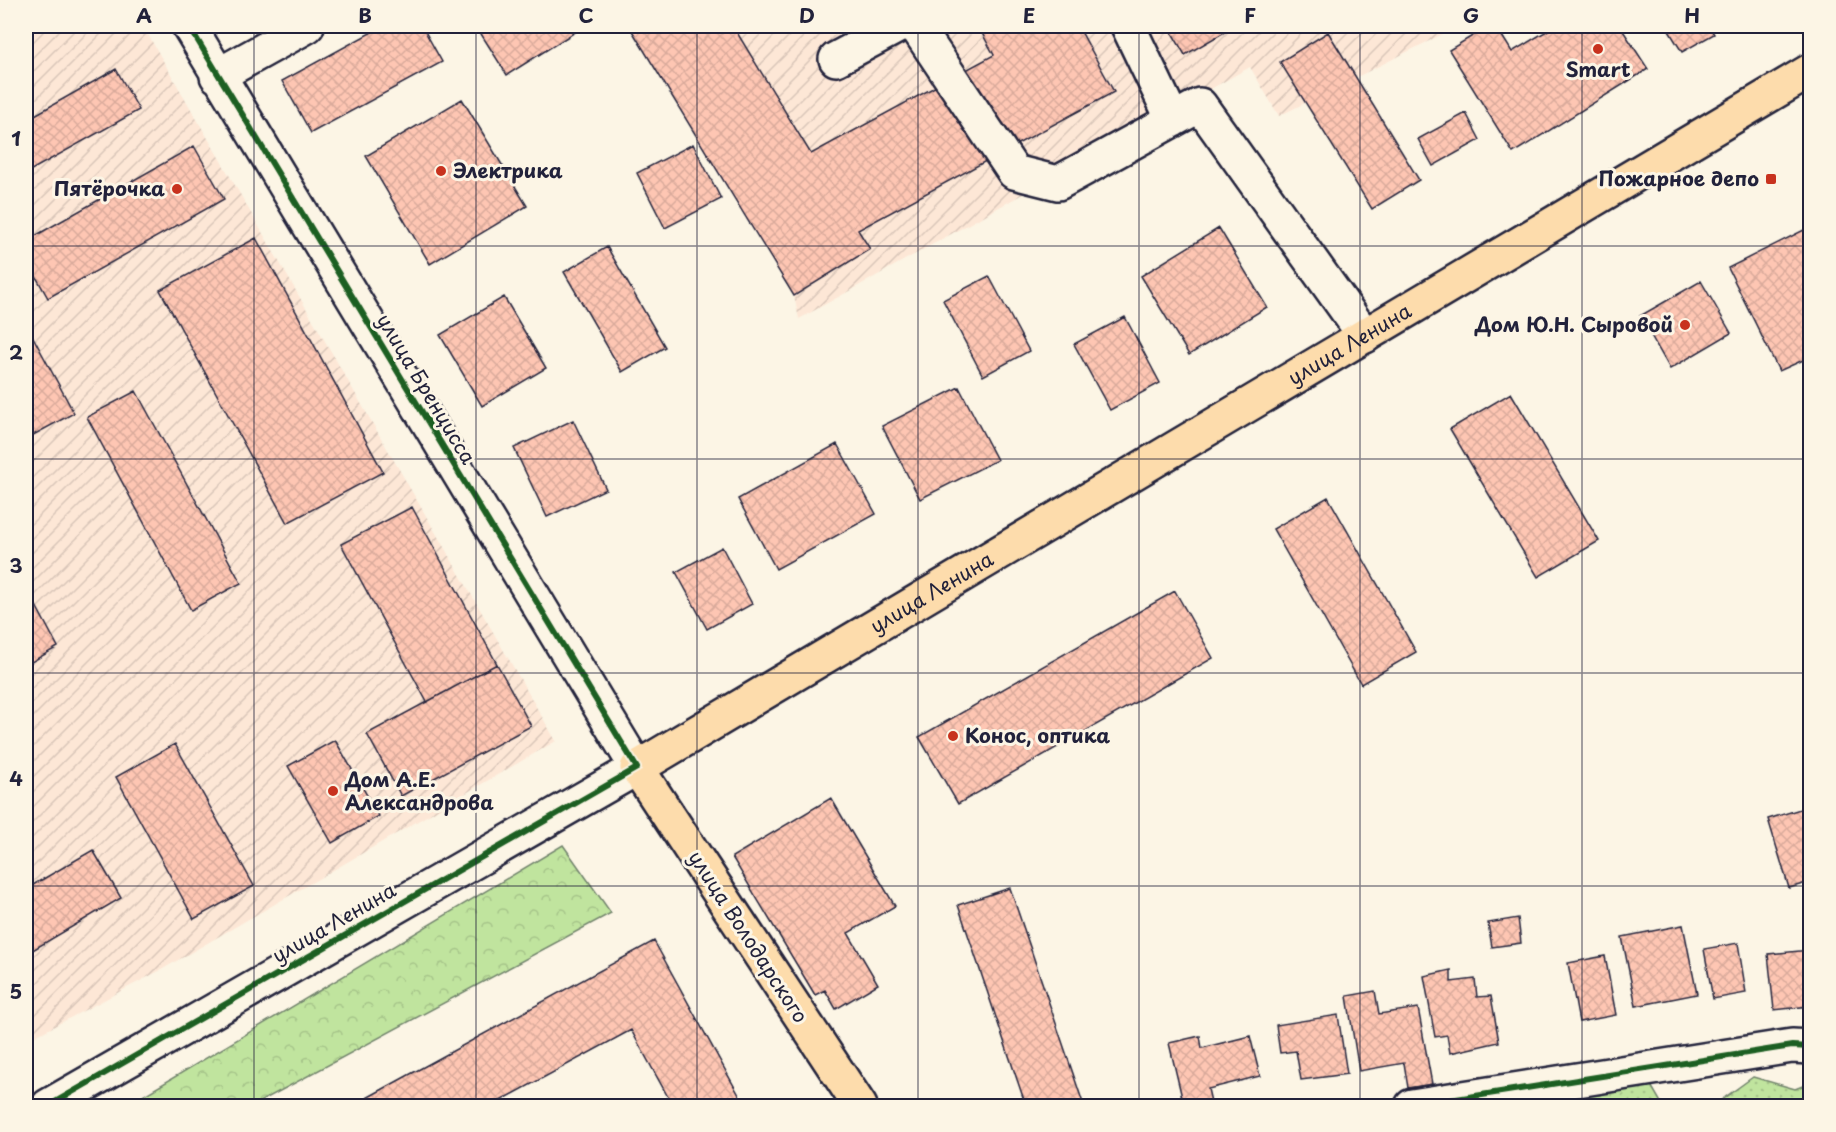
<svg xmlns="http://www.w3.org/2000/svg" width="1836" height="1132" viewBox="0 0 1836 1132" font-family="'Playpen Sans',sans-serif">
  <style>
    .industrial { fill: url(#industrial-furrows) }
    .grass { fill: url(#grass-dots); stroke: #71836c; stroke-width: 1.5 }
    .forest { fill: url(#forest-crowns); stroke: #71836c; stroke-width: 1.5 }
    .building { fill: url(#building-cross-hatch); stroke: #22223b; stroke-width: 1.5 }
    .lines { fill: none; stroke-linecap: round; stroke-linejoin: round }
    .minor-casing { stroke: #22223b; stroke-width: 38 }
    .major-casing { stroke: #22223b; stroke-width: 38 }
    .minor { stroke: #fcf5e5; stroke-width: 33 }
    .major { stroke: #fddcac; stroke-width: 33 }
    .cycleway-casing { stroke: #fcf5e5; stroke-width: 10 }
    .cycleway { stroke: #1b5e20; stroke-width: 6 }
    .grid { fill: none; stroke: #22223b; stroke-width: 1.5; stroke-opacity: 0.55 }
    .poi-dot { fill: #c8321e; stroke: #fcf5e5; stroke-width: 2 }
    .labels { text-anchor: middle; stroke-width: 6; stroke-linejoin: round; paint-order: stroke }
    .poi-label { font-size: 20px; font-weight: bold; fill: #22223b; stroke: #fcf5e5; text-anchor: start }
    .street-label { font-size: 20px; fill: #22223b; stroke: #fcf5e5 }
    .neatline { fill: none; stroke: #22223b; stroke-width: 2 }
    .grid-label { font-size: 20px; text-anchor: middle; font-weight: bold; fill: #22223b }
  </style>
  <defs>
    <pattern id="industrial-furrows" width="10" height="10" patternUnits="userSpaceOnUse" patternTransform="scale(1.5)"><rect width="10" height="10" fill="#fde7d6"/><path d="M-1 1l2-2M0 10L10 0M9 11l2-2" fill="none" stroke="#d9c6b9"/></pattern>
    <pattern id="grass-dots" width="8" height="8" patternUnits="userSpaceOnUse" patternTransform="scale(1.5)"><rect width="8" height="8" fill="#c0e49e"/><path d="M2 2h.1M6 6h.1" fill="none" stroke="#a5c389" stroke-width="1.8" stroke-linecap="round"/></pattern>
    <pattern id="forest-crowns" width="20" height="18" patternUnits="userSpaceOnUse" patternTransform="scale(1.5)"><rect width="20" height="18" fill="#c0e49e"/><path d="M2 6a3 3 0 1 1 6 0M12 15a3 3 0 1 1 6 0" fill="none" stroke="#a5c389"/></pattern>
    <pattern id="building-cross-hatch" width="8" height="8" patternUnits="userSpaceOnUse" patternTransform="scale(1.5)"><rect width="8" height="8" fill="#fec6b3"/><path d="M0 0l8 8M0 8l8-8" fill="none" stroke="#d9aa9b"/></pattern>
  </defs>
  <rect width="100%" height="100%" fill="#fcf5e5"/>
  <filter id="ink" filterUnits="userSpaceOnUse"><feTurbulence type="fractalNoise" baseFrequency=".0167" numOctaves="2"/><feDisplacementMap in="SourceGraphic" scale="12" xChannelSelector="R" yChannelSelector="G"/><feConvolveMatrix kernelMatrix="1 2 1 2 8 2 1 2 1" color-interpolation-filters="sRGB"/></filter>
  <g filter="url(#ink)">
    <path class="industrial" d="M26 26H143L556 741 161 970 26 1041Z
      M637 26H1459L1279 116 1250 67 799 319 794 296 631 29Z"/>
    <path class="grass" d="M1645 1075 1663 1106H1501Z
      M1753 1077 1795 1089 1810 1083V1106H1713Z"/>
    <path class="forest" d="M563 845 611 913 252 1106H126Z"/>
    <path class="building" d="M383 26H422L442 62 311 133 282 81Z
      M476 26H582L583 27 507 75Z
      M637 26H733L811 154 994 55 978 26H1078L1114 92 858 230 870 249 794 296 631 29Z
      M1168 26H1235L1185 55Z
      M1489 26H1496L1512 52 1555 26H1620L1648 69 1513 153 1449 50Z
      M1666 26H1709L1714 34 1682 52Z
      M1328 32 1419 180 1372 209 1280 62Z
      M116 69 139 110 26 173V120Z
      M462 99 527 206 430 264 366 156Z
      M1466 113 1480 140 1433 166 1418 139Z
      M693 144 721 199 665 228 637 173Z
      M194 146 224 199 48 298 26 259V241Z
      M1810 227V357L1779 371 1728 268Z
      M1219 228 1267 307 1189 355 1141 276Z
      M256 238 383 472 287 523 160 290Z
      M607 247 665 347 622 372 564 272Z
      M989 276 1029 351 983 376 943 300Z
      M1701 281 1731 333 1670 369 1640 316Z
      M504 297 546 368 482 406 440 335Z
      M1125 317 1160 383 1110 410 1074 344Z
      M26 324 74 413 26 439Z
      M959 387 997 460 920 499 882 426Z
      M136 391 241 583 191 610 87 417Z
      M1511 393 1599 541 1538 577 1450 429Z
      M573 420 606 489 547 517 514 448Z
      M837 444 876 514 776 569 738 499Z
      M1328 497 1416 652 1361 684 1273 529Z
      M412 507 497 664 427 702 341 544Z
      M722 547 752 604 707 629 676 572Z
      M26 587 58 647 26 665Z
      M1175 591 1213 658 958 804 919 737Z
      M497 664 531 726 401 796 367 734Z
      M335 740 379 816 332 843 288 766Z
      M175 744 254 886 194 919 116 777Z
      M831 798 895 906 848 933 878 984 836 1009 825 990 815 995 732 857Z
      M1810 806V882L1789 888 1768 819Z
      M93 850 121 898 26 954V889Z
      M1010 888 1084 1106H1026L958 905Z
      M1518 918 1521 943 1492 947 1488 923Z
      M1683 925 1697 994 1636 1006 1622 937Z
      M654 941 745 1106H673L631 1030 491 1106H352Z
      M1738 943 1746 993 1713 999 1704 949Z
      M1810 950V1006L1774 1010 1768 954Z
      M1605 956 1616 1015 1579 1022 1568 963Z
      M1451 970V982L1475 979 1477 997 1491 996 1499 1042 1450 1053 1447 1035 1435 1037 1424 976Z
      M26 988 34 1004 26 1009Z
      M1375 991 1379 1014 1418 1008 1432 1084 1408 1088 1404 1063 1359 1071 1347 996Z
      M1338 1015 1347 1074 1301 1080 1296 1051 1280 1053 1276 1025Z
      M1200 1036 1202 1048 1250 1036 1260 1076 1208 1089 1212 1106H1184L1169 1043Z"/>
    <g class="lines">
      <g class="minor-casing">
        <path id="minor" d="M916 26 1014 172 1058 183 1200 105 1365 336
          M1128 26 1173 120
          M836 59 898 26
          M217 76 307 26
          M48 1106 637 768 189 26
          M1412 1106 1792 1046 1810 1047"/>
      </g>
      <g class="major-casing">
        <g id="major">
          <path id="s1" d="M860 1106 637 768 1810 71"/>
        </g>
      </g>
      <use href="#minor" class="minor"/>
      <use href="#major" class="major"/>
      <g class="cycleway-casing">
        <path id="cycleway" d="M48 1106 637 768 189 26
          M1412 1106 1792 1046 1810 1047"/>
      </g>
      <use href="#cycleway" class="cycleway"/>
    </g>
  </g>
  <path class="grid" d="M254 26V1106M476 26V1106M697 26V1106M918 26V1106M1139 26V1106M1360 26V1106M1582 26V1106M26 246H1810M26 459H1810M26 673H1810M26 886H1810"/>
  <g class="poi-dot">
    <circle cx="1598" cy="49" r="6"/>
    <circle cx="441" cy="171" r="6"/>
    <rect x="1765" y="173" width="12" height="12" rx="3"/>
    <circle cx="177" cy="189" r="6"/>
    <circle cx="1685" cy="325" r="6"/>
    <circle cx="953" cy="736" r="6"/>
    <circle cx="333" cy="791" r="6"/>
  </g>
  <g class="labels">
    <g class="poi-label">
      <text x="1598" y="77" text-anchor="middle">Smart</text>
      <text x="453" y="178">Электрика</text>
      <text x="1759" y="186" text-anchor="end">Пожарное депо</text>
      <text x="165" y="196" text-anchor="end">Пятёрочка</text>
      <text x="1673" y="332" text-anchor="end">Дом Ю.Н. Сыровой</text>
      <text x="965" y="743">Конос, оптика</text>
      <text x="345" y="787">Дом А.Е.<tspan x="345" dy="23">Александрова</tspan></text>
    </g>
    <g class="street-label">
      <text dy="7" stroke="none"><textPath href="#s1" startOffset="1234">улица Ленина</textPath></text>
      <text transform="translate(426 389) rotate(59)" y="7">улица Бренцисса</text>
      <text dy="7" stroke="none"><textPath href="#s1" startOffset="748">улица Ленина</textPath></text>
      <text transform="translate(334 923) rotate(-30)" y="7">улица Ленина</text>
      <text transform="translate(748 937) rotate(57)" y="7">улица Володарского</text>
    </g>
  </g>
  <rect width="1836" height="1132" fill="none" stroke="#fcf5e5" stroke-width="66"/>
  <rect x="33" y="33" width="1770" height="1066" class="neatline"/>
  <g class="grid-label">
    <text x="144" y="23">A</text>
    <text x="365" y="23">B</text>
    <text x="586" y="23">C</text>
    <text x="807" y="23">D</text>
    <text x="1029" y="23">E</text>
    <text x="1250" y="23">F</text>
    <text x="1471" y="23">G</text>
    <text x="1692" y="23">H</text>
    <text x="16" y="146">1</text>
    <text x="16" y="360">2</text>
    <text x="16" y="573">3</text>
    <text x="16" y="786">4</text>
    <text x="16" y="999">5</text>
  </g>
</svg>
